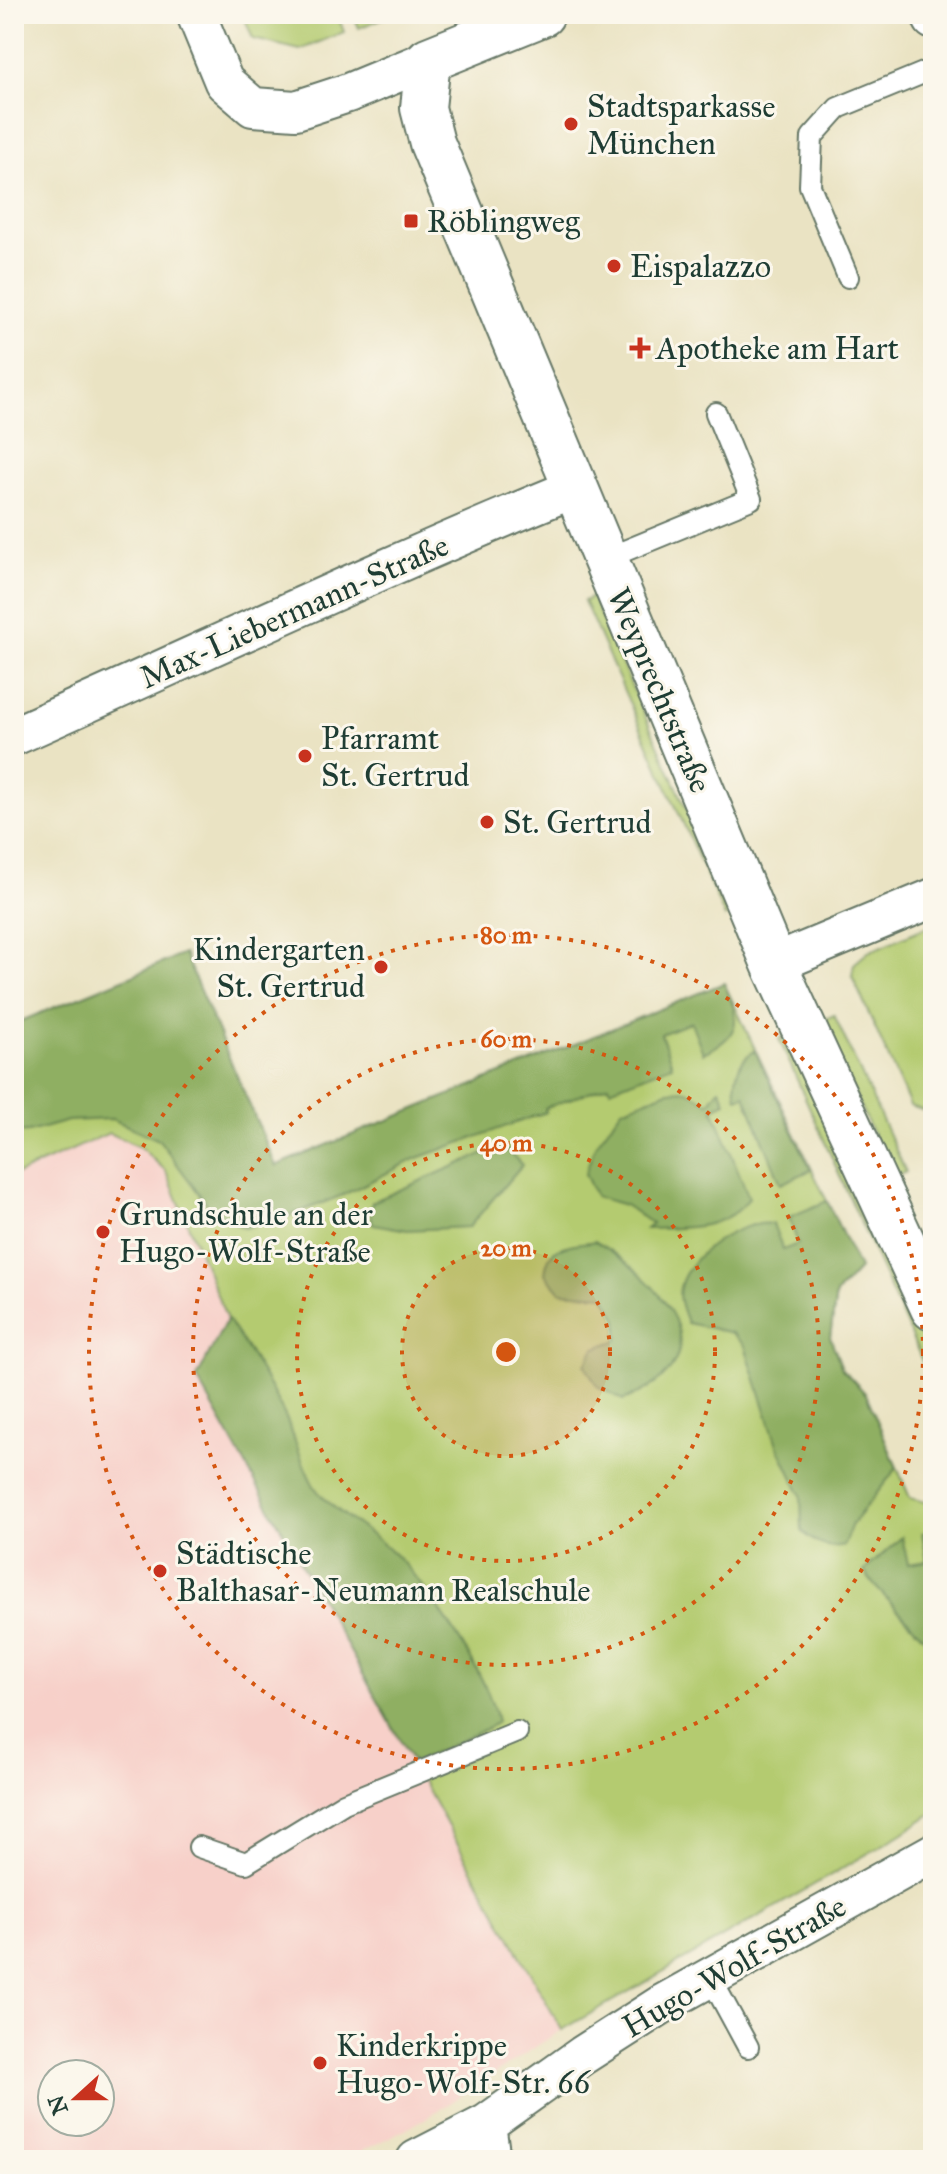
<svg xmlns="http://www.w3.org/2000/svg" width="947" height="2174" viewBox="0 0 947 2174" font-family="'IM FELL Great Primer',serif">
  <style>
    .built { fill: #f7d0c9; fill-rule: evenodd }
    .green { fill: #b4cb6f; stroke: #6a8452; stroke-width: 2 }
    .forest { fill: #8faf62; stroke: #57764b; stroke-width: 2 }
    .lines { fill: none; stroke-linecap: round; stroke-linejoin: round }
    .lane-casing { stroke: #676; stroke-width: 24 }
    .street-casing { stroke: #676; stroke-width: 42 }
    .secondary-casing { stroke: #676; stroke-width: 48 }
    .lane { stroke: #fff; stroke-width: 20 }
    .street { stroke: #fff; stroke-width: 38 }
    .secondary { stroke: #fff; stroke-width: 44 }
    .ring { fill: none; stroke: #d45610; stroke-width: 4; stroke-dasharray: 4 8 }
    .poi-dot { fill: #c8321e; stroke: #fbf7ec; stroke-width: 3 }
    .labels { text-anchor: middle; stroke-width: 6; stroke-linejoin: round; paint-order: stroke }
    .poi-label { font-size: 32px; fill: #1f3d34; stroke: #fbf7ec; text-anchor: start }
    .street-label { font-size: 32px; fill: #1f3d34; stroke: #fbf7ec }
    .centre { fill: #d45610; stroke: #fbf7ec; stroke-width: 4 }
    .ring-label { font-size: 24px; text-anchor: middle; font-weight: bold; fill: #d45610; stroke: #fbf7ec; stroke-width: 6; stroke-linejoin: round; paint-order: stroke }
  </style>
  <rect width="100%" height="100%" fill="#fbf7ec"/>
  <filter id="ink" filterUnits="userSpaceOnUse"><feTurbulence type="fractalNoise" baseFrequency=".0125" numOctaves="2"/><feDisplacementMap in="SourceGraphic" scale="16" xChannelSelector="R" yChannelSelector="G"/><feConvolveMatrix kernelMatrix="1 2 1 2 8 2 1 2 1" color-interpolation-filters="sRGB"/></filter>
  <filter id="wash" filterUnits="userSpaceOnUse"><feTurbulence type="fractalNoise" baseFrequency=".006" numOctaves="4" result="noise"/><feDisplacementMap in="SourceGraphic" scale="32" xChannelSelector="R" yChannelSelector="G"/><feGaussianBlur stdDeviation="1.8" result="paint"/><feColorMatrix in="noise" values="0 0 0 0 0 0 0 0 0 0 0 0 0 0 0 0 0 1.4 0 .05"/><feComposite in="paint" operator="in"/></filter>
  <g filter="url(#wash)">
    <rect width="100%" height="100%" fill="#eae3c3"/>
    <path class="built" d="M108 1133 140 1147 166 1171 227 1319 197 1378 562 2030 423 2120 345 2160H14V1172L16 1174ZM52 2074H100V2122H52Z"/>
    <path class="green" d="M243 14H337L344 32 300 50 253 39Z
      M353 14H393L359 28Z
      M592 597 733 913 725 917 584 601Z
      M933 924V1114L910 1106 852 976 854 964 868 952Z
      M184 954 276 1166 724 983 859 1269 836 1294 830 1337 842 1368 866 1394 910 1498 933 1504V1813L900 1835 562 2030 197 1378 227 1319 166 1171 140 1147 109 1133 16 1175 14 1172V1024Z
      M834 1015 906 1172 893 1178 821 1021Z
      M787 1035 933 1350V1385L779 1039Z"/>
    <path class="forest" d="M184 954 276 1166 724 983C740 1018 743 1036 703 1053L691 1022 661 1034 672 1065 610 1089 608 1085 545 1108 546 1112 415 1159 343 1195 289 1216 244 1228 212 1211 159 1140 112 1119 68 1121 29 1132 14 1133V1024Z
      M755 1051 811 1170 781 1184 745 1095 737 1098C733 1079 737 1060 755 1051Z
      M720 1088 726 1102 713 1108 749 1198C726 1231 682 1228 646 1229L652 1224 625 1205 596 1197 585 1174 595 1146 622 1109 668 1091 687 1090 709 1103Z
      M503 1145 522 1165 469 1227 407 1230 373 1224 370 1211 372 1202Z
      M827 1201 859 1269 836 1294 830 1337 842 1369 866 1394 897 1468 852 1524 844 1545C826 1550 815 1543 802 1531L801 1495 777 1445 745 1346 732 1333 687 1323C683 1311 677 1299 680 1287 688 1254 740 1219 773 1224L783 1250 798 1244 789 1217Z
      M595 1241C660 1280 733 1358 623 1400L597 1386 585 1365 595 1348 618 1340V1319L604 1295 561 1292 545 1274C548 1242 568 1246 595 1241Z
      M227 1319C249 1351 269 1383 286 1418 296 1440 302 1465 314 1486 326 1506 369 1531 388 1548 424 1579 489 1676 497 1722L490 1727 413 1763 197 1378Z
      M933 1530V1647L874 1585 864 1571 902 1537 908 1564 927 1561 922 1533Z"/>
  </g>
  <g filter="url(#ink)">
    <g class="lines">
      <g class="lane-casing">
        <path id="lane" d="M848 277 810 186 812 137 838 108 933 69
          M605 559 751 499 716 413
          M199 1847 246 1863 344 1803 517 1732
          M710 1977 748 2047"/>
      </g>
      <g class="street-casing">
        <path id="street" d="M196 14 224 82 253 107 296 110 348 93 428 60
          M930 14 933 20
          M14 736C201 653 386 565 575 488
          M774 964 933 898
          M486 2124 491 2160
          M416 2160 486 2124 583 2055 664 2003 933 1853"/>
      </g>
      <g class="secondary-casing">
        <path id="secondary" d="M542 14 428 60 423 108 432 143 774 964 933 1308"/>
      </g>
      <use href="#lane" class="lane"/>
      <use href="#street" class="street"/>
      <use href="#secondary" class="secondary"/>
    </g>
  </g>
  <circle cx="506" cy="1352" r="104" fill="#d45610" fill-opacity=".12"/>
  <g class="ring">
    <circle cx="506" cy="1352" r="104"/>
    <circle cx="506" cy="1352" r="209"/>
    <circle cx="506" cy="1352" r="313"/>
    <circle cx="506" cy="1352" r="417"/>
  </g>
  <g class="poi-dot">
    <circle cx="571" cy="124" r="8"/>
    <rect x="403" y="213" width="16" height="16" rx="4"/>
    <circle cx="614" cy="266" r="8"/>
    <path d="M636 336h8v8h8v8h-8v8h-8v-8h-8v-8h8z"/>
    <circle cx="305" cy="756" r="8"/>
    <circle cx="487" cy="822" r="8"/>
    <circle cx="381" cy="967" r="8"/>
    <circle cx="103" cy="1232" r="8"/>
    <circle cx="160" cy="1571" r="8"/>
    <circle cx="320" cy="2063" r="8"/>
  </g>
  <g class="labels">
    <g class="poi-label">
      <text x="587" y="117">Stadtsparkasse<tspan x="587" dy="37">München</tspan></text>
      <text x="427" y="232">Röblingweg</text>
      <text x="630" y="277">Eispalazzo</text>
      <text x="656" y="359">Apotheke am Hart</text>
      <text x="321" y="749">Pfarramt<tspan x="321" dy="37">St. Gertrud</tspan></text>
      <text x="503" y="833">St. Gertrud</text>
      <text x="365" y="960" text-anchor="end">Kindergarten<tspan x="365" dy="37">St. Gertrud</tspan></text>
      <text x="119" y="1225">Grundschule an der<tspan x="119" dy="37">Hugo-Wolf-Straße</tspan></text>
      <text x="176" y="1564">Städtische<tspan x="176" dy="37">Balthasar-Neumann Realschule</tspan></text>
      <text x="336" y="2056">Kinderkrippe<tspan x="336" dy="37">Hugo-Wolf-Str. 66</tspan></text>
    </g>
    <g class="street-label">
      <text transform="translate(294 611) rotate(-24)" y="11">Max-Liebermann-Straße</text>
      <text transform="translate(660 690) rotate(67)" y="11">Weyprechtstraße</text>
      <text transform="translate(734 1966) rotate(-30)" y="11">Hugo-Wolf-Straße</text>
    </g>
  </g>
  <circle cx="506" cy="1352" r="12" class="centre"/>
  <g class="ring-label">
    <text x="506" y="943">80 m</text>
    <text x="506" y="1047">60 m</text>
    <text x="506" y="1151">40 m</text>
    <text x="506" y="1256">20 m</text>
  </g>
  <rect width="947" height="2174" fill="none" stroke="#fbf7ec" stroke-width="48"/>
  <g transform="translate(76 2098) rotate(249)"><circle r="38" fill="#fbf7ec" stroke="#a3ada2" stroke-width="2"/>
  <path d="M0-6L14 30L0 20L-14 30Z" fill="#c8321e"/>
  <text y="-12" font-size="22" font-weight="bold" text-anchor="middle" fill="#1f3d34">N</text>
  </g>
</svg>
